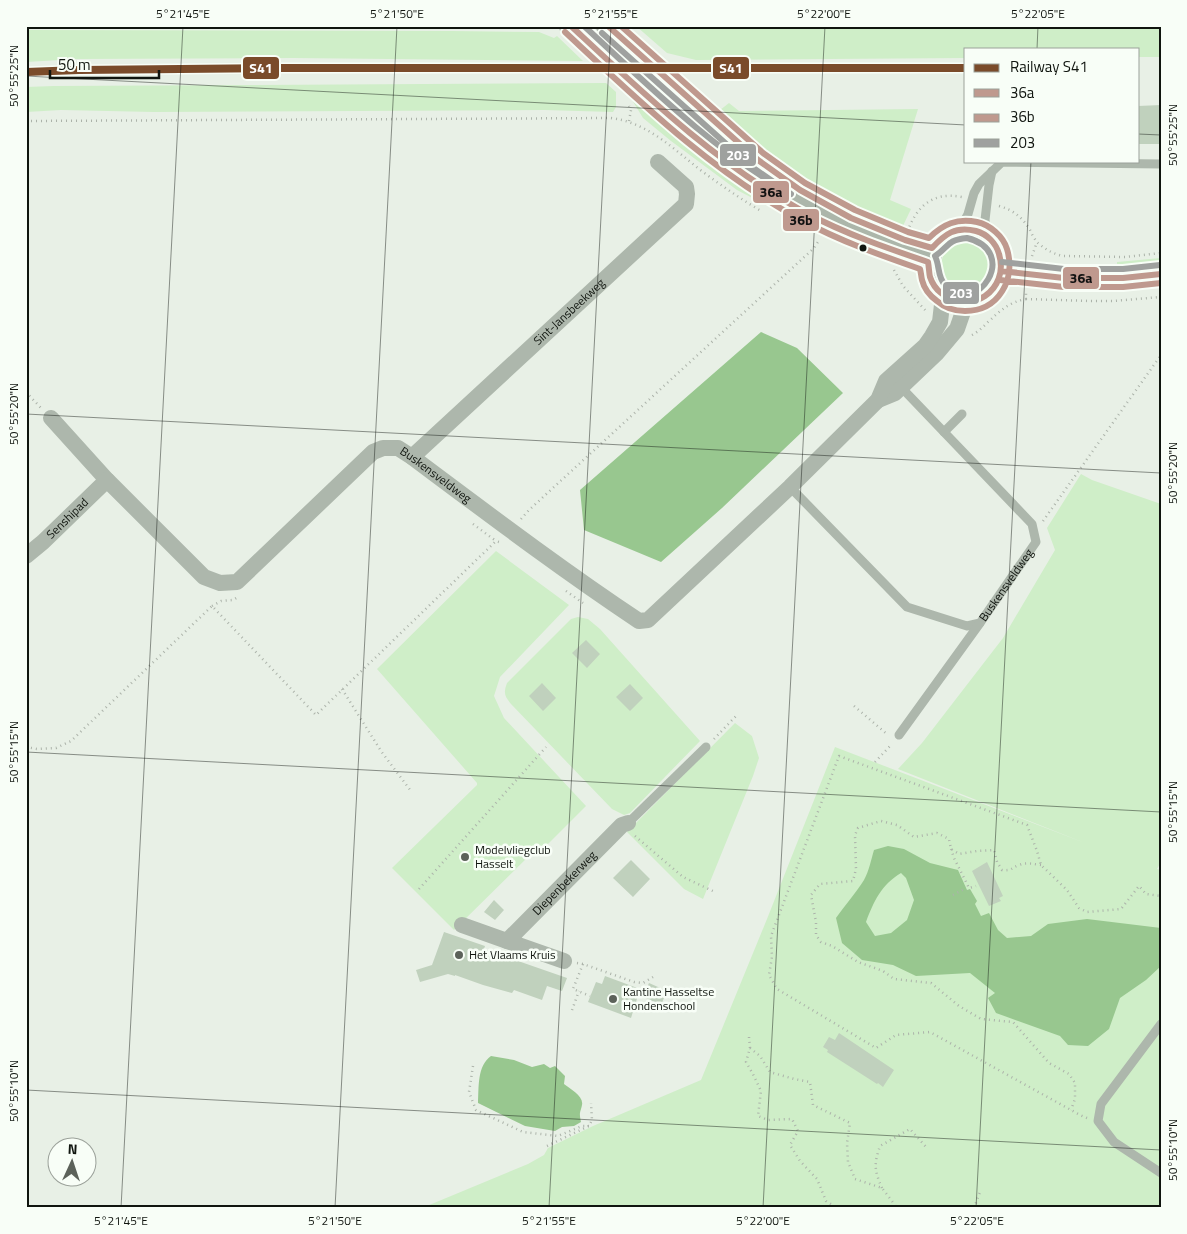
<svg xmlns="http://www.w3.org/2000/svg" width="1187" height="1234" viewBox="0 0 1187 1234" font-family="'Titillium Web',sans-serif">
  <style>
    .green { fill: #cfeec8 }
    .water { fill: #98c78f; fill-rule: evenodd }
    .building { fill: #c0d1bd }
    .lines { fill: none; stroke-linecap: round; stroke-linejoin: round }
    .path { stroke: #acb3aa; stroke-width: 2.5; stroke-dasharray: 1 4; stroke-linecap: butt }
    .lane { stroke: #adb7ac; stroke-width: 9 }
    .street { stroke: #adb7ac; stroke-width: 16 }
    .secondary { stroke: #acb6aa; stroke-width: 24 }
    .bus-1-casing { stroke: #f8fef7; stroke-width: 10 }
    .bus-2-casing { stroke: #f8fef7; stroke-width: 10 }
    .bus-3-casing { stroke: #f8fef7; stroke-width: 10 }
    .bus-1 { stroke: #bf998e; stroke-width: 6 }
    .bus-2 { stroke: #bf998e; stroke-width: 6 }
    .bus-3 { stroke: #9fa19f; stroke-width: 6 }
    .rail-1-casing { stroke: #f8fef7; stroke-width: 11 }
    .rail-1 { stroke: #7a4b2a; stroke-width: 8 }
    .ticks { fill: none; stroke: #10150f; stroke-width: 1; stroke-opacity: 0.45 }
    .bus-dot { fill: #10150f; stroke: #f8fef7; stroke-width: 2 }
    .poi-dot { fill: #5c625a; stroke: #f8fef7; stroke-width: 2 }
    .labels { text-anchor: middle; stroke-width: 5; stroke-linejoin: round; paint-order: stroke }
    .street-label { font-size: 12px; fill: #10150f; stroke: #f8fef7 }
    .poi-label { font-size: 12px; fill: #10150f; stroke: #f8fef7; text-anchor: start }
    .line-badge { stroke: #f8fef7; stroke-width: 2 }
    .badge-label { font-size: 14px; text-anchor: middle; font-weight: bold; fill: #fff }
    .pale-badge-label { font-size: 14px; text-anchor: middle; font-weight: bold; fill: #111 }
    .neatline { fill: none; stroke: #10150f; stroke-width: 2 }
    .ticks-label { font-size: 12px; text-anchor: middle; fill: #10150f }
  </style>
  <rect width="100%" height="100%" fill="#e8f0e6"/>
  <path class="green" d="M636 26H1161V57H1138V49H966V58L696 60 667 53Z
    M26 30 451 31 539 32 554 38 557 36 583 61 293 58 77 59 26 62Z
    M606 83 616 92V107L613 112 544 110 154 112 61 110 26 112V87L54 86Z
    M629 95 809 227 737 190 671 141 643 118Z
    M729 103 739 111 918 109 890 200 911 209 901 230 865 216 810 187 715 114Z
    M941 266a24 24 0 1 1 48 0a24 24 0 1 1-48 0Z
    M1161 258V265L1117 270V262Z
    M1081 474 1092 480 1161 504V862L1157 869 1161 870V1203L1159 1208H422L528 1164 544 1155 548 1148 593 1126 701 1080 767 919 835 747 1085 843 898 769 922 743 1003 638 1055 550 1047 528Z
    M496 551 569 605 500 677 494 696 504 718 586 806 543 849 538 847 454 930 392 868 477 785V783L377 669Z
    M578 617 588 619 600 629 700 741 630 813 624 815 612 809 511 704C505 696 503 694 507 683L571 619Z
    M735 723 752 736 759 758 753 776 703 899 684 889 627 832Z"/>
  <path class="water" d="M761 332 797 348 843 393 722 508 661 562 584 530 580 490Z
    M888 846 904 849 930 863 958 870 967 890 970 889 977 901 975 904 981 916 989 913 998 930 1007 938 1031 936 1048 924 1087 919 1161 928V966L1146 980 1120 998 1109 1029 1088 1046 1068 1045 1060 1036 996 1013 988 998 995 993 970 973 916 976 893 965 862 960 842 943 836 918C845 905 856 893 864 880 869 871 871 860 874 850ZM901 873 906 878 914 900 907 920 891 933 875 936 866 922C874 901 881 885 901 873Z
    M491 1056 514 1060 532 1067 544 1064 550 1068 555 1066 565 1076 564 1084C570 1089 584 1096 582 1105 580 1114 579 1112 581 1122L574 1126 562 1127 555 1131 525 1126 478 1103C479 1087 477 1066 491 1056Z"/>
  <path class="building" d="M1161 105V144H1138V106Z
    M586 640 600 654 587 668 572 653Z
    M542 683 556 698 543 711 529 696Z
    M630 684 643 698 630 711 616 697Z
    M631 860 650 879 633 897 613 878Z
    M987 862 1003 896 999 898 1001 901 989 906 972 871Z
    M494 900 504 910 495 920 484 912Z
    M444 932 485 946 484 949 567 978 562 991 547 986 542 1000 514 990 512 993 483 985 455 975V976L448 974 420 982 416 970 432 965Z
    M605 976 640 989 631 1018 588 1002 596 982 602 984Z
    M649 983 667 991 661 1005 643 997Z
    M839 1033 894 1070 883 1087 878 1083 877 1084 827 1052 828 1050 823 1047 829 1037 835 1040Z"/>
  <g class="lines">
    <path class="path" d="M26 121 611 118C649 123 673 149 703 172 722 186 741 199 761 211
      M629 121 631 110 629 106
      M999 206C1013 210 1022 217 1030 230 1032 235 1035 240 1038 243 1046 250 1054 254 1063 256L1125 257 1161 253
      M906 236C915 208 931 191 962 197
      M1032 256 1037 242
      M894 270 903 286 926 311
      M1026 299 1090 301H1113L1161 297
      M972 335C978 332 983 327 988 322 1000 311 1009 302 1026 299V293
      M26 392 41 408
      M521 519 529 510 813 249 818 242
      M1043 521 1161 355
      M473 524 496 541
      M566 591 583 603
      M212 606 221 601 233 600 238 597
      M342 689 381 751 411 791
      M854 706 888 735
      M714 739 736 716
      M26 747 37 749 56 748 71 741 212 606 316 715 496 541 499 542
      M875 762 892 744
      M635 836 683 877 715 892
      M951 849 954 858 969 888 976 886
      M1041 865C1033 864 1026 862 1019 865 1011 868 1012 871 1002 870L997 862 994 850 977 851 959 854 951 849 949 839 937 833 914 837 897 825 881 821 858 828 855 835 856 869 853 881 820 884 811 895 816 922V935L821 942 832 946 858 962 883 971 894 979 931 983 959 1006 981 1019 1013 1022 1049 1063 1069 1074 1075 1083V1099L1071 1110
      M419 889 546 747
      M953 895 966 888
      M577 963 583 964 634 982 643 983 653 977
      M583 964 573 989 590 996
      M572 1010 579 991
      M749 1037 750 1048 746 1062 754 1076 761 1091 758 1116 768 1120 792 1119 798 1131 790 1145 800 1161 817 1179 826 1201 837 1208
      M750 1048 760 1056 770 1072 794 1079 810 1082 813 1105 850 1123 847 1143 848 1162 855 1179 882 1188 895 1205 896 1208
      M473 1066 469 1092 476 1110 523 1132 558 1136 582 1126H589
      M1087 1118 1080 1115 930 1032 896 1035 876 1048 777 989 769 975 772 957 771 936 839 756 1027 825 1037 851 1041 865 1067 890 1079 908 1087 912 1121 909 1139 886 1146 894 1161 896
      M547 1146 589 1126 592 1120 591 1103
      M882 1188C874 1170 874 1164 880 1146L910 1129 926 1147
      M974 1208 980 1192"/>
    <g class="lane">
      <path d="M960 229 968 214 974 193 979 184 1002 162 1161 164"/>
      <path d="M987 236 985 220 989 185 992 171"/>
      <path d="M944 432 962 414"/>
      <path id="s1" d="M790 487 907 607 967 626 980 623 1036 542 1032 524 898 384"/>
      <path d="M899 735 980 623"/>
      <path d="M628 823 706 747"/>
      <path d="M1161 1024 1101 1104 1098 1121 1114 1142 1161 1173"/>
    </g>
    <g class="street">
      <path d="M878 400 895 393 936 354 957 329 966 303"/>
      <path id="s2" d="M51 418 107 480 204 577 220 583 237 582 373 452 383 448H398L412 457C487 513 561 569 639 621L648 620 790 487 878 400 886 381 925 346 932 336 940 322 943 296"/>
      <path id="s3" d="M412 457 686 204 687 194 686 187 658 162"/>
      <path id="s4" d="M26 556 43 542 107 480"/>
      <path d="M462 925 507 941"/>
      <path id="s5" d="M564 961 507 941 622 825 628 823"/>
    </g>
    <path class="secondary" d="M571 26C646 95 718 167 808 214 846 234 887 248 928 262
      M608 26 758 160 800 190 849 217
      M928 266a37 37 0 1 1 74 0a37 37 0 1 1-74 0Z
      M1001 271 1064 278H1123L1161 274"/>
    <g class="bus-1-casing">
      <path id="bus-1" d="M571 26C645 95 719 166 808 214 846 234 887 248 928 262 929 267 929 273 930 277 932 283 936 289 941 293 970 317 1010 290 999 254 996 243 987 234 976 231 955 226 945 234 932 248L905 240 851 218 800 190 758 160 608 26
        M1001 271 1064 278H1123L1161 274"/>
    </g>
    <g class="bus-2-casing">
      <path id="bus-2" d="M565 32C640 102 713 173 803 221 840 241 880 255 920 269 921 272 921 276 922 280 924 288 930 296 937 301 945 308 955 311 965 311 999 311 1016 279 1007 249 1003 236 990 225 977 222 957 218 943 224 929 238L908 232 855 210 805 183 763 153 621 26
        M1000 280 1064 287H1123L1161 283"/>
    </g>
    <g class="bus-3-casing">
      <path id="bus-3" d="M584 26C649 86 713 150 791 194L752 167 602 33
        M967 238C1021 251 977 319 945 285 937 276 940 266 935 256 949 247 946 240 967 238Z
        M1002 262 1064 269H1123L1160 265"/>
    </g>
    <use href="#bus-1" class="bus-1"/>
    <use href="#bus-2" class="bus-2"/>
    <use href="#bus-3" class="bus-3"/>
    <g class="rail-1-casing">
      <path id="rail-1" d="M26 72 79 70 281 68H966"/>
    </g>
    <use href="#rail-1" class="rail-1"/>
  </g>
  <path class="ticks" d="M1037 49 1038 26M26 76 966 125M1138 134 1161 135M26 414 1161 473M26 752 1161 812M26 1090 1161 1150M121 1208 183 26M335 1208 397 26M549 1208 611 26M763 1208 825 26M976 1208 1031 161"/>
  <circle class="bus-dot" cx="863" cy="248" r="4.5"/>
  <g class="poi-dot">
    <circle cx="465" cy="857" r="5"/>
    <circle cx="459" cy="955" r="5"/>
    <circle cx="613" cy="999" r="5"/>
  </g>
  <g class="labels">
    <g class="street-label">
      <text dy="4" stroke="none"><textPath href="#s3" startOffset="214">Sint-Jansbeekweg</textPath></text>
      <text dy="4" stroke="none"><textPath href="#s2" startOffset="515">Buskensveldweg</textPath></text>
      <text dy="4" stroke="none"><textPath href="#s4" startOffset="56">Senshipad</textPath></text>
      <text dy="4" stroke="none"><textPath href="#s1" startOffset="290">Buskensveldweg</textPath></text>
      <text dy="4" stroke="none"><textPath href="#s5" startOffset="142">Diepenbekerweg</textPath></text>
    </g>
    <g class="poi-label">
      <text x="475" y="854">Modelvliegclub<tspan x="475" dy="14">Hasselt</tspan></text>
      <text x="469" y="959">Het Vlaams Kruis</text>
      <text x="623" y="996">Kantine Hasseltse<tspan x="623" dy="14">Hondenschool</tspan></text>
    </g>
  </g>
  <g class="line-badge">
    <rect x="712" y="56" width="38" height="24" rx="5" fill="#7a4b2a"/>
    <rect x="242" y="56" width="38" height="24" rx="5" fill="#7a4b2a"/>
    <rect x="719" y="143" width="38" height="24" rx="5" fill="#9fa19f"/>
    <rect x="752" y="180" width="38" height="24" rx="5" fill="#bf998e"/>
    <rect x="782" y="208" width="38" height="24" rx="5" fill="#bf998e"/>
    <rect x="1062" y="266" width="38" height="24" rx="5" fill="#bf998e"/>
    <rect x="942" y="281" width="38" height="24" rx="5" fill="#9fa19f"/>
  </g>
  <g class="badge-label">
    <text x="731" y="73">S41</text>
    <text x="261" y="73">S41</text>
    <text x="738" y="160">203</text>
    <text x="961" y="298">203</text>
  </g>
  <g class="pale-badge-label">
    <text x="771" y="197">36a</text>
    <text x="801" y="225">36b</text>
    <text x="1081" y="283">36a</text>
  </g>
  <rect width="1187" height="1234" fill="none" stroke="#f8fef7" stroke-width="55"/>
  <rect x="964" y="48" width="175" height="115" fill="#f8fef7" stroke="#9ba19a"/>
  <rect x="974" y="64" width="25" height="8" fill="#7a4b2a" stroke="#9ba19a"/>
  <text x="1010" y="72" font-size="15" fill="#10150f">Railway S41</text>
  <rect x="974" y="89" width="25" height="8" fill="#bf998e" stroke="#9ba19a"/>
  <text x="1010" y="98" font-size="15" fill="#10150f">36a</text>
  <rect x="974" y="114" width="25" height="8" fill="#bf998e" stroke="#9ba19a"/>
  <text x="1010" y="122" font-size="15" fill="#10150f">36b</text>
  <rect x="974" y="139" width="25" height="8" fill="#9fa19f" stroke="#9ba19a"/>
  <text x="1010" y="148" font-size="15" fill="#10150f">203</text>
  <g transform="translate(72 1162) rotate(3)"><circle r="24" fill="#f8fef7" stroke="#9ba19a"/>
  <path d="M0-4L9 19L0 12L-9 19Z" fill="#5c625a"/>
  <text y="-8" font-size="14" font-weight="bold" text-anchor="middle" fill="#10150f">N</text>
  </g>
  <path d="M50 70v8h109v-8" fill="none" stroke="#10150f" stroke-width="2.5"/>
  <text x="58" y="70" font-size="15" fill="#10150f" stroke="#f8fef7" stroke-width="4" paint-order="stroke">50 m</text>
  <rect x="28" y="28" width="1132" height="1178" class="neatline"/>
  <g class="ticks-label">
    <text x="183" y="18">5°21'45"E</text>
    <text x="397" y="18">5°21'50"E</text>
    <text x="611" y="18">5°21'55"E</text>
    <text x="824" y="18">5°22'00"E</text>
    <text x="1038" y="18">5°22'05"E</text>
    <text transform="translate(14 76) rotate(-90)" y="4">50°55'25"N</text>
    <text transform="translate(1173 135) rotate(-90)" y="4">50°55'25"N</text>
    <text transform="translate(14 414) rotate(-90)" y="4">50°55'20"N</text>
    <text transform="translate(1173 473) rotate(-90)" y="4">50°55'20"N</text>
    <text transform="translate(14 752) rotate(-90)" y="4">50°55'15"N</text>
    <text transform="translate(1173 812) rotate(-90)" y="4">50°55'15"N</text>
    <text transform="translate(14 1091) rotate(-90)" y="4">50°55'10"N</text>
    <text transform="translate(1173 1150) rotate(-90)" y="4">50°55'10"N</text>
    <text x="121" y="1225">5°21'45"E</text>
    <text x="335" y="1225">5°21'50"E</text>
    <text x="549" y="1225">5°21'55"E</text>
    <text x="763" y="1225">5°22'00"E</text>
    <text x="977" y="1225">5°22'05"E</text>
  </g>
</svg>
